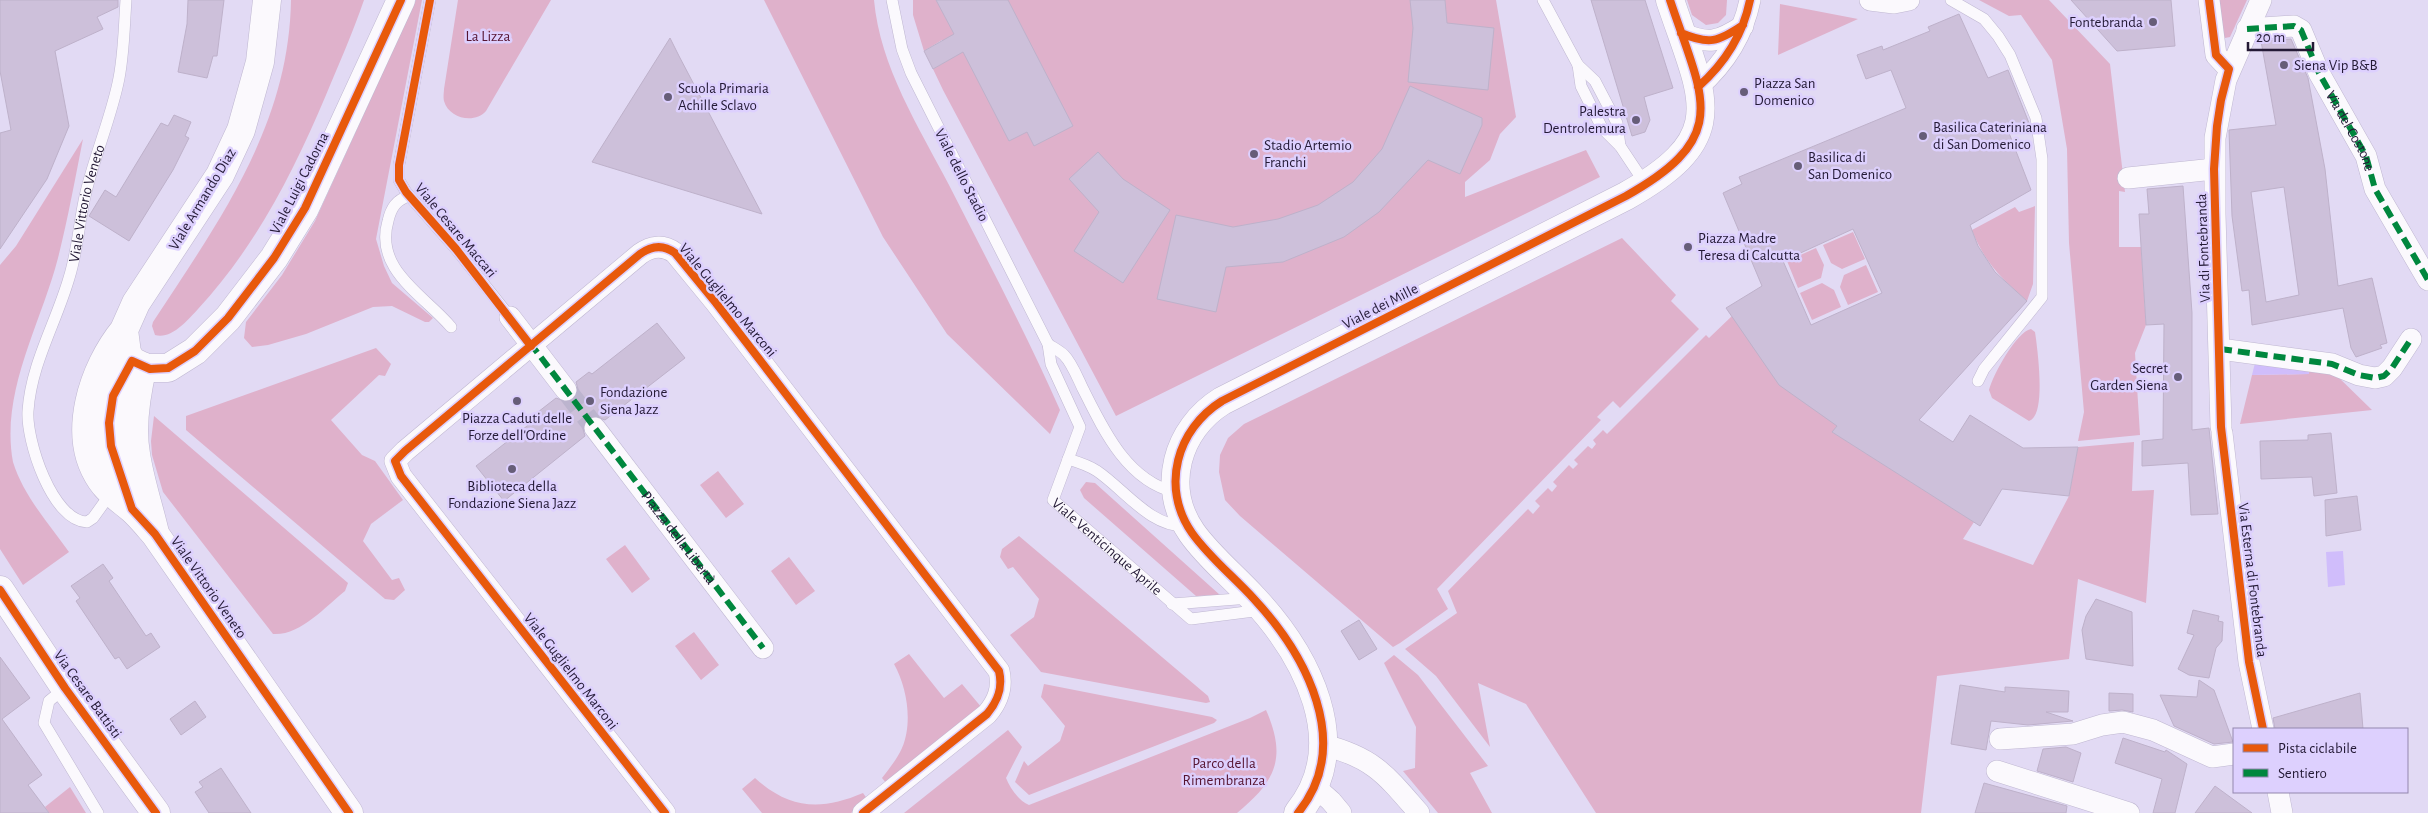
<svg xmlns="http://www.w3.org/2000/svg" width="2428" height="813" viewBox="0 0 2428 813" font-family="'Alegreya Sans',sans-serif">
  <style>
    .green { fill: #dfb1cb }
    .water { fill: #d0bdfb }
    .building { fill: #cdc0da; stroke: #beb1ca; fill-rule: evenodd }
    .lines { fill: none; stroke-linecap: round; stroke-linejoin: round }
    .street-tunnel { stroke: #bcb4ce; stroke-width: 21; stroke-dasharray: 21 11; stroke-linecap: butt }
    .lane-casing { stroke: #bfb7d1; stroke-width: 12 }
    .street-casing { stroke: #bfb7d1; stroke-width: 22 }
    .secondary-casing { stroke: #bfb7d1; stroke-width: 29 }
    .lane { stroke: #fbf9fd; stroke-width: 11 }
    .street { stroke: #fbf9fd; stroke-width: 21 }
    .secondary { stroke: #fbf9fd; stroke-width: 28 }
    .quiet { stroke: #00873e; stroke-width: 6; stroke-dasharray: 12 6; stroke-linecap: butt }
    .cycleway-casing { stroke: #ddd0fe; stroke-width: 11 }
    .cycleway { stroke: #e8590c; stroke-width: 8 }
    .poi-dot { fill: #665d78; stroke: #ddd0fe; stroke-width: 2 }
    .labels { text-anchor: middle; stroke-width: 5; stroke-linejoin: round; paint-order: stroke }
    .poi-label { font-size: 15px; fill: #241a36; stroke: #ddd0fe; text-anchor: start }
    .park-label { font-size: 15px; fill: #561431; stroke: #ddd0fe }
    .street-label { font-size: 15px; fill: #241a36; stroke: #ddd0fe }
  </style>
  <rect width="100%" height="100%" fill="#e2daf4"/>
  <path class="green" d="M291 0H364C353 32 339 64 326 95 293 173 256 246 198 309 188 320 171 340 155 335L152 326 153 322C219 221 289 126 291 0Z
    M416 0H422L376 239 384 266 392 283 433 318 429 322H425L392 306 373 307 306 334 268 345 252 347 244 338 246 322 282 275 315 221Z
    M458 0H551L486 111C475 124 449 119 444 101 443 97 444 92 444 89Z
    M764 0H874C880 67 919 127 949 185 987 260 1026 333 1060 410L1050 434 947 334 883 237Z
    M913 0H1496L1516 117 1500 134 1490 160 1465 182V197L1586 150 1600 177 1116 416 943 90 933 69 952 58 942 40 924 51 913 15Z
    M1687 0H1727L1726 15 1718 23 1706 25 1692 15Z
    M1979 0H2049L2110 64 2125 192 2119 191V247H2141L2146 325 2135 353 2140 435 2078 441 2084 412 2069 243 2067 149 2052 60 2021 15 2009 16Z
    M2219 0H2247L2230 37 2225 38 2222 36Z
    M1780 4 1858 19 1778 55Z
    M83 139C75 179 68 219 58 258 41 324 0 392 13 462 23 495 49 524 69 552L23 585 0 549V265L16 246Z
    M2035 206 2033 284 2027 301C2002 279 1984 262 1972 230L2015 207 2019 212Z
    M1853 232 1865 259 1842 269 1831 263 1823 245Z
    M1622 238 1676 295 1671 301 1699 329 1620 408 1613 401 1597 417 1601 420 1437 589 1448 609 1400 643 1393 647 1240 516 1225 500 1219 472 1220 455 1228 438 1244 424Z
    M1816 248 1824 265 1821 278 1798 288 1787 261Z
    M1866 265 1878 292 1848 305 1840 287 1844 275Z
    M1822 283 1834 290 1841 307 1812 320 1800 293Z
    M1732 316 1837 426 1833 432 1974 522 1963 539 2033 565 2069 496 2078 447 2134 442 2132 491 2154 490 2146 603 2078 579 2069 659 1937 676 1921 813H1596L1526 704 1478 683 1490 747 1436 676 1405 649 1457 613 1448 591 1528 509 1533 514 1540 506 1535 501 1548 488 1552 492 1557 486 1553 482 1569 465 1573 469 1578 464 1574 460 1588 446 1592 449 1596 444 1593 440 1603 430 1607 434 1706 335 1709 338Z
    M2031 329 2035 332 2036 339C2038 355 2046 416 2029 421L1992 398 1989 390C1993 375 2016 332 2031 329Z
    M376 348 391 364 385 376 379 375 331 420 362 455 375 461 403 500 371 524 363 541 392 580 399 578 405 590 394 600 385 599 186 430V416Z
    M2309 367 2333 372 2372 410 2240 424 2252 375 2309 374Z
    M154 416 348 583 345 591C325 607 300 636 273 634L163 492 152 455 151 441Z
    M718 471 744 504 726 518 700 485Z
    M1086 482 1095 483 1220 595 1196 596 1084 498 1080 490Z
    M1019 536 1208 696 1210 702 1206 703 1041 672 1010 635 1034 617 1039 599 1013 567 1008 569 1000 557 1002 549Z
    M625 545 650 579 632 593 606 559Z
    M789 557 815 591 796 605 771 571Z
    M694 632 719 665 701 680 675 646Z
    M909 654 944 698 962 684 982 708 887 784 882 778C889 769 897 759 902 748 913 723 907 687 894 664Z
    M1394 655 1418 675 1488 766 1470 773 1492 813H1438L1403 771 1415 768 1416 727 1384 663Z
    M1044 684 1212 717 1217 720 1214 723 1029 795 1015 782 1024 761 1028 766 1060 741 1065 726 1041 697Z
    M1266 710C1287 758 1276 781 1237 813H904L1008 730 1022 747 1006 778C1010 788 1019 801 1029 805L1250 718Z
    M755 778C789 809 821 811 863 793L868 800 851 813H762L742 789Z
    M70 787 86 813H49L45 807Z"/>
  <path class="water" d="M2256 359 2309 367V374L2252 375Z
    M2343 551 2345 585 2328 587 2326 552Z"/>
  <path class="building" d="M0 0H118V7L97 17 103 29 55 51 69 126 47 179 0 249V133L11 130 0 71Z
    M188 0H224L217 56H213L207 78 178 72 187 24Z
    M936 0H1008L1073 126 1034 146 1027 132 1009 141 963 52 933 69 924 51 954 34Z
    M1410 0H1445L1447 23 1494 28 1488 90 1408 82 1413 28Z
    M1591 0H1645L1673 88 1644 97 1650 120 1645 132 1632 136Z
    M2071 0H2171L2175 46 2117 51Z
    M1959 14 1988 78 2008 70 2029 123V125L2009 133 2031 190 1970 225 1978 246 1995 272 2027 301 1919 420 1953 442 1970 415 2023 448 2078 447 2069 496 2002 489 1980 526 1832 432 1837 426 1779 385 1726 308 1762 286 1723 193 1742 184 1739 177 1906 108 1891 70 1866 79 1857 55 1882 46 1883 50 1930 31 1928 27ZM1853 229 1882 293 1811 325 1783 261Z
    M670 38 679 56 762 214 592 162Z
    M2291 39 2308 78 2325 169 2338 286 2372 278 2387 343 2380 345 2382 348 2356 357 2351 348 2343 308 2252 325 2249 290 2242 291 2232 216 2229 130 2276 125 2261 41ZM2284 187 2299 295 2266 302 2251 192Z
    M1410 86 1482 118V125L1460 174 1428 160 1379 212 1344 237 1283 262 1226 267 1216 312 1157 299 1176 215 1233 227 1278 219 1318 205 1353 182 1382 149Z
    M174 115 191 122 185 136 189 138 173 170 129 241 89 216 105 190 116 197 161 123 168 126Z
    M1098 152 1123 179 1170 210 1123 283 1074 251 1099 212 1069 179Z
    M2183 186 2192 313V430L2209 428 2218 514 2191 515 2188 463 2142 466V441L2163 439 2164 324 2146 325 2139 214H2149L2147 189Z
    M657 323 685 358 605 420 594 416 587 418 583 429 585 436 504 501 476 466 541 415 538 412 556 398 567 402 574 400 578 389 576 382 589 372 592 374Z
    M2331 433 2337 493 2314 496 2312 477 2261 479 2260 441 2308 440V435Z
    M2357 496 2361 530 2326 536 2325 500Z
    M103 564 113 578 109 581 146 636 151 633 160 647 127 669 119 657 115 659 76 601 80 598 71 586Z
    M2096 599 2132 612 2133 666 2086 659 2082 630 2086 616Z
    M2193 610 2219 616 2218 621 2223 622 2222 641 2216 648 2209 678 2189 675 2178 669 2194 635 2187 633Z
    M1359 620 1377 649 1359 660 1341 631Z
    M0 657 30 698 2 719 42 775 28 785 49 813H0Z
    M2199 680 2214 690 2233 742 2214 744 2174 726 2160 695 2197 697Z
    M1960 685 2005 692V687L2069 691 2068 712H2046L2073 721 2028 725 1991 721 1986 750 1951 744Z
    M2109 693 2133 694V712L2122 710 2109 711Z
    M2360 693 2363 729H2275L2273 718Z
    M195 701 206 717 181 735 170 719Z
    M2123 738 2165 752 2166 750 2187 764 2175 813H2153L2162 779 2115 763Z
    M2066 747 2081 753 2073 782 2037 771 2043 749Z
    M221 768 251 813H209L195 792 203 787 199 782Z
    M1984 783 2067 806 2066 813H1975Z
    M2215 786 2252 813H2195Z"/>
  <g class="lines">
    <path class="street-tunnel" d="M566 390 595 428"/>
    <g class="lane-casing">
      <g id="lane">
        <path d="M430 0 399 165V180L406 192 456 249 510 317"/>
        <path id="s1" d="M892 0 902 49 911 73 1048 344 1051 364 1080 427 1053 500 1191 619 1262 610"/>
        <path d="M1543 0 1578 65 1595 81 1617 123 1620 146"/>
        <path d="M1951 0 1984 19 1998 36 2010 55 2036 118 2042 159V297L1984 369 1978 381"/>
        <path d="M1578 65 1581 86 1602 128 1620 146 1646 185"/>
        <path d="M409 196C396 200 391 208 388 221 374 270 424 295 451 327"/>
        <path d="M1048 344C1054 348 1060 351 1064 355 1072 363 1078 379 1083 389 1103 429 1127 481 1175 492"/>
        <path d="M1068 459C1078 462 1088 465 1097 471 1125 490 1150 527 1186 526"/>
        <path id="s2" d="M111 493 93 518 87 522C52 521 26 440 28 411 31 364 56 323 69 278 78 250 79 220 86 192 95 155 110 120 118 83 124 56 124 28 126 0"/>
        <path d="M1172 604 1250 598"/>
        <path d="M65 688 49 701 44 723 98 813"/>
      </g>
    </g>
    <g class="street-casing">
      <g id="street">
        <path d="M1870 0 1894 3 1909 0"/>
        <path d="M2209 0 2216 55 2229 69"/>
        <path id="s3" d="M2247 29 2294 26 2301 30 2319 73 2366 156 2375 189 2428 280"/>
        <path d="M1681 33C1709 45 1718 42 1743 26"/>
        <path d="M1698 87C1724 64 1743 35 1750 0"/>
        <path d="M2128 178 2214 169"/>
        <path d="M510 317 566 390"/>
        <path d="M2220 349 2332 364 2359 375 2375 378 2384 376 2392 368 2411 339"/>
        <path d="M2221 427 2215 214V138L2226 80 2261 0"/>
        <path d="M595 428 763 648"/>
        <path d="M2222 433 2249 662 2263 729"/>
        <path d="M2000 739 2073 734 2102 725 2123 722 2153 730 2212 757 2234 754"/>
        <path d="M1324 745C1374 758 1386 775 1419 813"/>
        <path d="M1997 771 2129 813"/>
        <path d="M1314 786 1331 801 1341 813"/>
        <path d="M2278 792 2282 813"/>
        <path d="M665 813 401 476 395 461 405 451 640 254C651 246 663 244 675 253L716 303 999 671C1003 688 998 701 987 714L863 813"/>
      </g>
    </g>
    <g class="secondary-casing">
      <path id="secondary" d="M267 0 260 62 241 130 220 175 136 303 124 330 127 353 132 361 146 368H168L195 351 228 318 274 258 305 208 401 0
        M124 330C93 368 70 435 101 480 109 492 120 499 132 509 140 516 148 526 155 534L349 813
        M143 366C136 395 131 425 136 454 140 481 149 507 155 533
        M131 506C110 449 97 416 132 361
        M0 590 65 688 156 813
        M1298 813C1354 744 1306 655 1254 599 1234 577 1209 557 1192 533 1160 487 1177 429 1222 401L1626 196C1733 136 1703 99 1670 0"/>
    </g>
    <use href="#lane" class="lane"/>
    <use href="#street" class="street"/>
    <use href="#secondary" class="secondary"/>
    <g class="quiet">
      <path d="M2247 29 2294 26 2301 30 2319 73 2366 156 2375 189 2428 280"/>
      <path id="s4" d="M530 343 763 648"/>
      <path d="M2220 349 2332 364 2359 375 2375 378 2384 376 2392 368 2411 339"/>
    </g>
    <g class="cycleway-casing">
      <path id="cycleway" d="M430 0 399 165V180L406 192 456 249 531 346
        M2209 0 2216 55 2229 69 2221 100 2217 126 2214 169 2221 427 2249 662 2263 729
        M1681 33C1709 45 1718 42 1743 25
        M1698 87C1724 64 1743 35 1750 0
        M0 590 65 688 156 813
        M349 813 155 534 132 509 111 446 109 423 113 396 132 361 150 369 168 368 195 351 228 318 274 258 305 208 401 0
        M665 813 401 476 395 461 405 451 640 254C651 246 663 244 675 253L716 303 999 671C1003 688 998 701 987 714L863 813
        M1298 813C1354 744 1306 655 1254 599 1234 577 1209 557 1192 533 1160 487 1177 429 1222 401L1626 196C1733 136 1703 99 1670 0"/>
    </g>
    <use href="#cycleway" class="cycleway"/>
  </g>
  <g class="poi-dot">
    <circle cx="2153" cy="22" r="5"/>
    <circle cx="2284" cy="65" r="5"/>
    <circle cx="1744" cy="92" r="5"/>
    <circle cx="668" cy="97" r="5"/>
    <circle cx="1636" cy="120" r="5"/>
    <circle cx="1923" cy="136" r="5"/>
    <circle cx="1254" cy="154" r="5"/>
    <circle cx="1798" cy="166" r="5"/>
    <circle cx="1688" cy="247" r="5"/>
    <circle cx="2178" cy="377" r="5"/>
    <circle cx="517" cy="401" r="5"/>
    <circle cx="590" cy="401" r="5"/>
    <circle cx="512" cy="469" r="5"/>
  </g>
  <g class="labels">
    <g class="poi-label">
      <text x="2143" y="27" text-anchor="end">Fontebranda</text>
      <text x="2294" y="70">Siena Vip B&amp;B</text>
      <text x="1754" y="88">Piazza San<tspan x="1754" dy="17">Domenico</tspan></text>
      <text x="678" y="93">Scuola Primaria<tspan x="678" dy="17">Achille Sclavo</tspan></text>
      <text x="1626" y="116" text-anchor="end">Palestra<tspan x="1626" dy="17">Dentrolemura</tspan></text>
      <text x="1933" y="132">Basilica Cateriniana<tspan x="1933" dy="17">di San Domenico</tspan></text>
      <text x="1264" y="150">Stadio Artemio<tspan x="1264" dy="17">Franchi</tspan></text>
      <text x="1808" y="162">Basilica di<tspan x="1808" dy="17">San Domenico</tspan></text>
      <text x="1698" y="243">Piazza Madre<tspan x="1698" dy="17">Teresa di Calcutta</tspan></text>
      <text x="2168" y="373" text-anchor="end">Secret<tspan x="2168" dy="17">Garden Siena</tspan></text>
      <text x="600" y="397">Fondazione<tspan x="600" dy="17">Siena Jazz</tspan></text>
      <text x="517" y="423" text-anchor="middle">Piazza Caduti delle<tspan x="517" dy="17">Forze dell'Ordine</tspan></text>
      <text x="512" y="491" text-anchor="middle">Biblioteca della<tspan x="512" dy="17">Fondazione Siena Jazz</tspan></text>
    </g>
    <g class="park-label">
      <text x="488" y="41">La Lizza</text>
      <text x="1224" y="768">Parco della<tspan x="1224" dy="17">Rimembranza</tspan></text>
    </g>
    <g class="street-label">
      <text dy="5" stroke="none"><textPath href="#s3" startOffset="168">Via del Costone</textPath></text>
      <text transform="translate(962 175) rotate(63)" y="5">Viale dello Stadio</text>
      <text transform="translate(299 183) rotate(-63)" y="5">Viale Luigi Cadorna</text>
      <text transform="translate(202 199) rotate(-59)" y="5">Viale Armando Diaz</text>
      <text dy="5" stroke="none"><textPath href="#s2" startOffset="388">Viale Vittorio Veneto</textPath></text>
      <text transform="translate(456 230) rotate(50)" y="5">Viale Cesare Maccari</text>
      <text transform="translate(2203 248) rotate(-92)" y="5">Via di Fontebranda</text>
      <text transform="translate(728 300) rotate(50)" y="5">Viale Guglielmo Marconi</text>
      <text transform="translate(1380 306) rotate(-27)" y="5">Viale dei Mille</text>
      <text dy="5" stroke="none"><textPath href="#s4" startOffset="245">Piazza della Libertà</textPath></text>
      <text dy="5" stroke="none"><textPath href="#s1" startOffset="618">Viale Venticinque Aprile</textPath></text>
      <text transform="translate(2253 580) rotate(83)" y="5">Via Esterna di Fontebranda</text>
      <text transform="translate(209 587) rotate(55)" y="5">Viale Vittorio Veneto</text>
      <text transform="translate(571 671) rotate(52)" y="5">Viale Guglielmo Marconi</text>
      <text transform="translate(88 694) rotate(54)" y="5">Via Cesare Battisti</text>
    </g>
  </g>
  <rect x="2233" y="728" width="175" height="65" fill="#ddd0fe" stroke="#9387ae"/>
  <rect x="2243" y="744" width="25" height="8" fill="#e8590c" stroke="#9387ae"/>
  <text x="2278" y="753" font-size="15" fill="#241a36">Pista ciclabile</text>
  <rect x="2243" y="769" width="25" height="8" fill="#00873e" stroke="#9387ae"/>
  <text x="2278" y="778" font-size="15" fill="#241a36">Sentiero</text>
  <path d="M2248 42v8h65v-8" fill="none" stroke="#241a36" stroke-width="2.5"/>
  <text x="2256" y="42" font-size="15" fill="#241a36" stroke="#ddd0fe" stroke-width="4" paint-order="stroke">20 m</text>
</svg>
